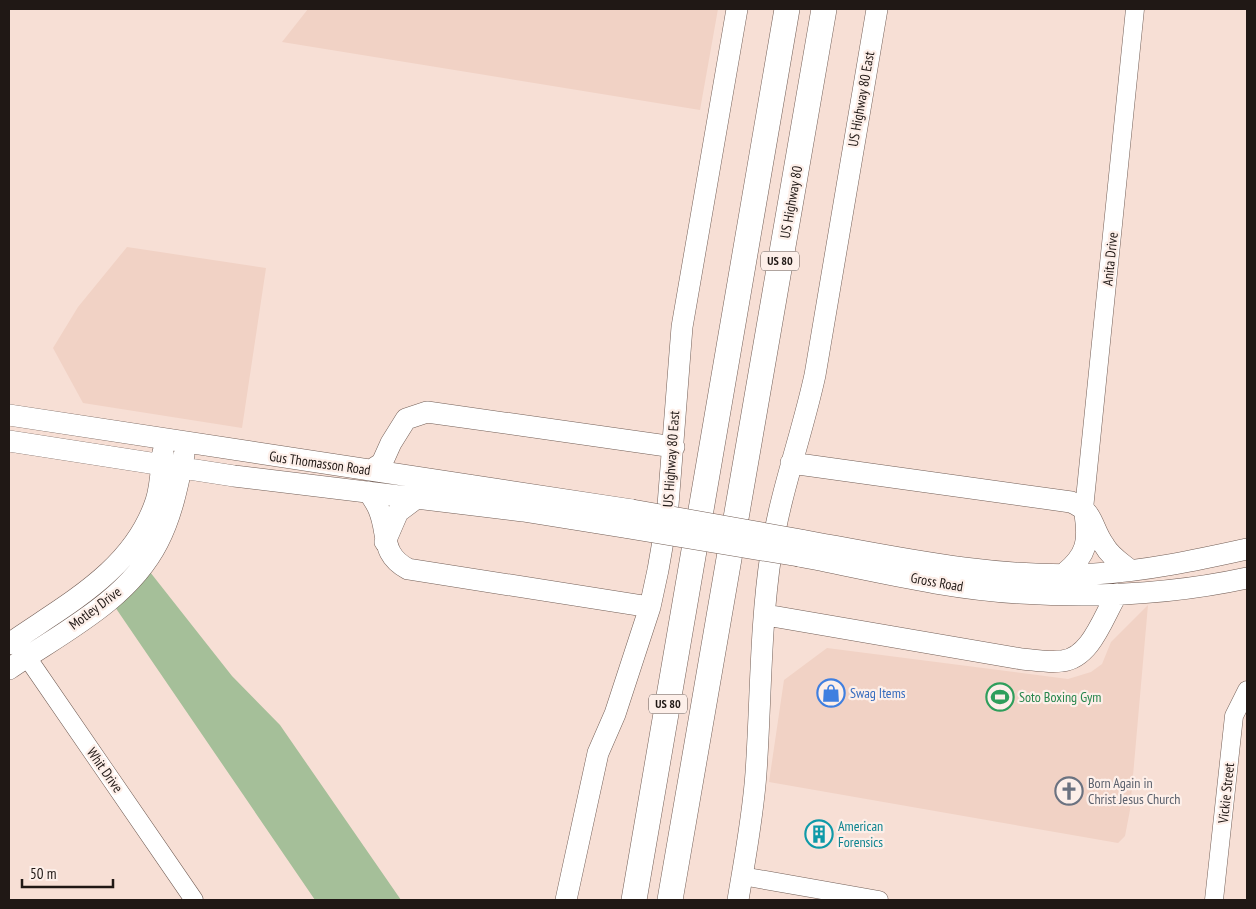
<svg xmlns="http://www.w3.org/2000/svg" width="1256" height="909" viewBox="0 0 1256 909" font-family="'PT Sans Narrow',sans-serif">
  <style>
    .built { fill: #f1d2c5 }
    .green { fill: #a5bf99 }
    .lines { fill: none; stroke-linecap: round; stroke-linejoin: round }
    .minor-casing { stroke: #735f57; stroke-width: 19 }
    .major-casing { stroke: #735f57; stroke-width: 22 }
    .highway-casing { stroke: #735f57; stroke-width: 26 }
    .minor { stroke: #fff; stroke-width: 18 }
    .major { stroke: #fff; stroke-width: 21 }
    .highway { stroke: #fff; stroke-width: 25 }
    .major-bridge-casing { stroke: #735f57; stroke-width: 22; stroke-linecap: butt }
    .major-bridge { stroke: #fff; stroke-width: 21 }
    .labels { text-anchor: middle; stroke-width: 4.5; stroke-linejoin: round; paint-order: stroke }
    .shield { fill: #fdefe9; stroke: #625855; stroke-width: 1 }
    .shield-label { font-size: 12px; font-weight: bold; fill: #201815 }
    .street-label { font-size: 14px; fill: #201815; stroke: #fdefe9 }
    .shop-label { font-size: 14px; fill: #366cbe; stroke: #fdefe9; text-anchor: start }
    .leisure-label { font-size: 14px; fill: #27864d; stroke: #fdefe9; text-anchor: start }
    .worship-label { font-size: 14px; fill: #5b616d; stroke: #fdefe9; text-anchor: start }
    .culture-label { font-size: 14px; fill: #0d838f; stroke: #fdefe9; text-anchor: start }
  </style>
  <rect width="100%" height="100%" fill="#f7dfd5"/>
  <path class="built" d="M308 9H718L700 110 282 42Z
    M127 247 266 268 242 428 83 403 53 348 78 307Z
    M1148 605 1130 810 1125 836 1118 843 769 782 784 680 827 648 1068 679 1091 672 1102 664 1111 642Z"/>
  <path class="green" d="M150 572 232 676 280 725 401 900H315L115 607Z"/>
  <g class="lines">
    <g class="minor-casing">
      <path id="minor" d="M1084 509 1135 9
        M20 647 194 900
        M742 876 879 900
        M1214 900 1234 716 1247 690"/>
    </g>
    <g class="major-casing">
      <path id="major" d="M9 415 632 510
        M9 441 234 476 523 511 629 528
        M791 463 1071 502C1095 512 1091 527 1104 545 1110 556 1120 562 1130 570
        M371 470 382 463 391 443 406 419 427 412 674 447
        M369 492C372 498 377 504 379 510 389 534 380 554 408 569L650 607
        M801 540C899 558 994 579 1094 574 1146 571 1197 560 1247 549
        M385 542 398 512 418 497
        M799 556C872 570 946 589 1020 593 1096 598 1173 594 1247 578
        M1065 573C1087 555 1089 541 1085 514
        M766 615 1022 659C1035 660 1049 663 1062 661 1091 658 1103 617 1117 594
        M9 644C66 604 133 571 156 501 161 486 161 468 163 452
        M9 669C61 633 128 601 158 542 172 515 178 484 184 455
        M566 900 598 753 615 714 650 607 658 570 667 518 682 327 737 9
        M738 900C745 858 753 816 756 773 761 700 760 627 771 554 780 493 802 435 815 375L877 9"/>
    </g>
    <g class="highway-casing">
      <path id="highway" d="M634 900 787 9
        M670 900 824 9"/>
    </g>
    <use href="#minor" class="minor"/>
    <use href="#major" class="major"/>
    <use href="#highway" class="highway"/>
    <g class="major-bridge-casing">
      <path id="major-bridge" d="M632 510 801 540
        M629 528 799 556"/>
    </g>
    <use href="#major-bridge" class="major-bridge"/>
  </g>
  <defs>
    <g id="shop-ring" transform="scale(1.4375)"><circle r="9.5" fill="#fdefe9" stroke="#3f7fe0" stroke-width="1.5"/><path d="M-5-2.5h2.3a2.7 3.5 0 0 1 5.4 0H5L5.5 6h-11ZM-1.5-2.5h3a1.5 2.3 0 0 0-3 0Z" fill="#3f7fe0"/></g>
    <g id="stadium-ring" transform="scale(1.4375)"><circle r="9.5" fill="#fdefe9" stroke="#2e9e5b" stroke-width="1.5"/><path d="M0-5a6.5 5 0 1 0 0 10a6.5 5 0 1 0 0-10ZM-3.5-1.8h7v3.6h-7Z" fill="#2e9e5b"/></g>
    <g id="church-ring" transform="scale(1.4375)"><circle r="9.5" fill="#fdefe9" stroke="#6b7280" stroke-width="1.5"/><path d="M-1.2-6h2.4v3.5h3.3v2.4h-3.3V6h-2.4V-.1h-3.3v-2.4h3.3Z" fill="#6b7280"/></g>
    <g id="building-ring" transform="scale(1.4375)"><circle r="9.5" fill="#fdefe9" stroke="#0f9aa8" stroke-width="1.5"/><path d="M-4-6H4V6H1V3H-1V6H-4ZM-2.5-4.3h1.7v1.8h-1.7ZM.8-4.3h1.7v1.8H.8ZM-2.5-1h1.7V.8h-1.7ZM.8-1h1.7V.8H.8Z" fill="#0f9aa8"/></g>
  </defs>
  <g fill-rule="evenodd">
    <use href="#shop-ring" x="831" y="693"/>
    <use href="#stadium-ring" x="1000" y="697"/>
    <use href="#church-ring" x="1069" y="791"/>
    <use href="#building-ring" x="819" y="834"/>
  </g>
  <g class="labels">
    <g class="shield">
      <rect x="761" y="251.5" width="38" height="19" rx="4"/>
      <rect x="649" y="694.5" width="38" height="19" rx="4"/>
    </g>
    <g class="shield-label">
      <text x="780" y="265">US 80</text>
      <text x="668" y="708">US 80</text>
    </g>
    <g class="street-label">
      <text transform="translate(861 99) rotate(-80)" y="5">US Highway 80 East</text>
      <text transform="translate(791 202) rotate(-80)" y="5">US Highway 80</text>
      <text transform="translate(1110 259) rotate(-84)" y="5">Anita Drive</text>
      <text transform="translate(671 459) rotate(-86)" y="5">US Highway 80 East</text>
      <text transform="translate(320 463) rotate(8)" y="5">Gus Thomasson Road</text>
      <text transform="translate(937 582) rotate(10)" y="5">Gross Road</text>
      <text transform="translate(95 608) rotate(-37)" y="5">Motley Drive</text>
      <text transform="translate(105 770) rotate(55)" y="5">Whit Drive</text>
      <text transform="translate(1226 793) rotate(-84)" y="5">Vickie Street</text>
    </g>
    <g class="shop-label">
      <text x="850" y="698">Swag Items</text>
    </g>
    <g class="leisure-label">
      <text x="1019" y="702">Soto Boxing Gym</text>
    </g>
    <g class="worship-label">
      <text x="1088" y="788">Born Again in<tspan x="1088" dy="16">Christ Jesus Church</tspan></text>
    </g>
    <g class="culture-label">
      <text x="838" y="831">American<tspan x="838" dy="16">Forensics</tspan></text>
    </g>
  </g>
  <rect width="1256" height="909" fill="none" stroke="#201815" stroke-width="20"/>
  <path d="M22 879v8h91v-8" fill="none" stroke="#201815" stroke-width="2.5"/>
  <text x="30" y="879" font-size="15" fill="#201815" stroke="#fdefe9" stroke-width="4" paint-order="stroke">50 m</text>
</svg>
